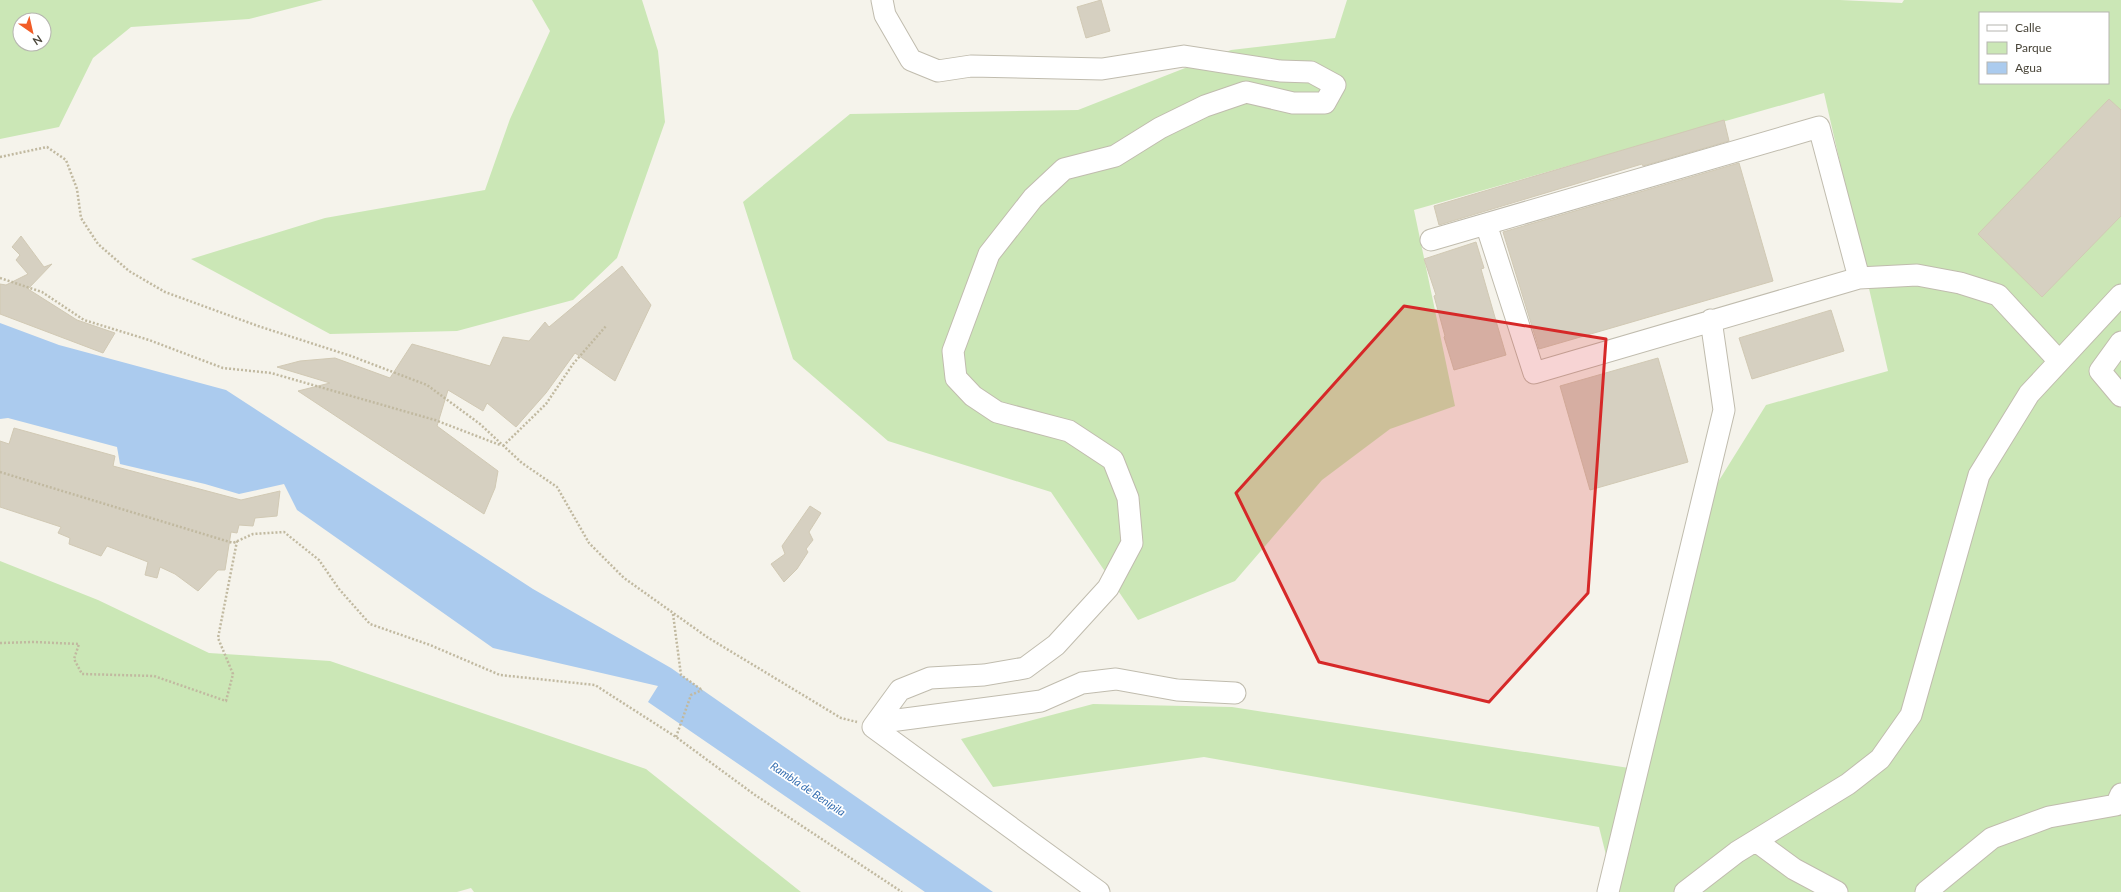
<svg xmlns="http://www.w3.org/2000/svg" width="2121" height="892" viewBox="0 0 2121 892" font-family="Lato,sans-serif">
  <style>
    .green { fill: #cbe7b6; fill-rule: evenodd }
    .water { fill: #abcbee }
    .building { fill: #d6d0c1; stroke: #d1c9b4 }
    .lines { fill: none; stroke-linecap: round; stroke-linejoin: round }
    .minor-casing { stroke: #c0bcae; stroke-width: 23 }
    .path { stroke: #c1b9a0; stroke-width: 2.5; stroke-dasharray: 2 2; stroke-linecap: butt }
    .minor { stroke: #fff; stroke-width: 21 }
    .marked { fill: #d62828; fill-opacity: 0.2; stroke: #d62828; stroke-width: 3; stroke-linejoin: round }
    .labels { text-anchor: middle; stroke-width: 3.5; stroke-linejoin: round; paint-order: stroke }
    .water-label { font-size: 11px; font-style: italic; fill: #366fb1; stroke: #fff }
  </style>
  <rect width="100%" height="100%" fill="#f5f3eb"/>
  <path class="green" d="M0 0H323L249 19 131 27 93 58 59 127 0 139ZM20 20H44V44H20Z
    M532 0H642L658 51 665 122 617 258 573 300 457 331 330 334 191 259 325 218 485 190 510 119 550 31Z
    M1347 0H1840L1902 3 1904 0H2121V892H1608L1612 879 1599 827 1204 757 993 787 961 739 1093 704 1232 707 1629 768 1700 511 1766 405 1888 371 1824 93 1414 210 1455 406 1390 429 1322 480 1235 581 1138 620 1051 492 888 441 793 359 743 202 850 114 1078 110 1231 50 1335 38ZM1980 13H2108V83H1980Z
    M0 561 98 600 209 653 330 661 646 769 801 892H474L471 888 457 892H0Z"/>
  <path class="water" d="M0 323 59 345 226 390 533 589 671 668 993 892H925L648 702 658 686 493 648 297 510 284 484 239 494 205 484 120 464 117 447 8 418 0 419Z"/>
  <path class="building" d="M1101 0 1110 31 1086 38 1077 7Z
    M2109 99 2121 110V216L2042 297 1978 234Z
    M1724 120 1729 141 1643 166 1642 164 1439 225 1434 206Z
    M1739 163 1773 281 1539 349 1503 232Z
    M21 236 44 267 52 264 28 289 77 320 115 333 103 353 0 314V284L6 285 28 274 16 260 20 255 12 247Z
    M1476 242 1484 268 1481 269 1496 321 1506 355 1454 370 1444 337 1445 336 1434 296 1436 295 1424 259Z
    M622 266 651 305 615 381 575 353 546 393 516 427 487 403 483 411 448 390 437 426 498 471 495 488 484 514 298 391 330 383 277 367 300 361 335 358 390 378 412 344 490 366 503 337 529 341 545 322 549 327Z
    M1831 310 1844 351 1752 379 1739 338Z
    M1658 358 1688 462 1590 490 1560 386Z
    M14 428 115 456 113 466 241 500 280 491 277 516 255 518 253 526 239 525 237 533 231 532 225 570H218L198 591 175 574 160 567 157 578 145 575 148 562 107 546 101 556 69 544 70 538 58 533 61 527 0 507V441L9 444Z
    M810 506 821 513 809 532 813 540 806 549 808 552 797 569 784 582 771 564 785 554 782 546Z"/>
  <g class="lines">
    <g class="minor-casing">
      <path id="minor" d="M1486 224 1534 373 1859 278 1917 275 1960 283 1998 295 2059 361
        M1431 240 1819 127 1859 278
        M2121 342 2100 371 2121 396
        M873 727 900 690 930 678 984 675 1025 668 1056 645 1108 588 1132 543 1128 498 1113 460 1069 431 997 412 973 396 956 378 953 351 989 254 1033 198 1064 169 1115 156 1160 128 1205 106 1246 92 1293 103H1325L1335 85 1311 72 1280 71 1184 56 1102 69 971 66 938 71 911 60 885 15 882 0
        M873 727 890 721 1041 701 1082 683 1116 679 1177 690 1235 693
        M873 727 1099 892
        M1756 841 1794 869 1837 892
        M1608 892 1724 410 1711 320
        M1685 892 1737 852 1848 784 1880 759 1911 715 1979 475 2029 394 2121 295
        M1926 892 1992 838 2049 817 2116 805 2121 794"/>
    </g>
    <path class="path" d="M0 157 47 147 66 160 77 189 81 218 98 244 129 271 165 292 258 326 351 356 427 385 480 424 522 463 557 487 589 543 624 578 707 637 841 718 857 722
      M0 278 42 292 84 320 149 340 223 368 271 373 435 420 500 445
      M503 446 546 404 573 364 606 326
      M0 472 233 543 253 534 284 532 319 560 339 589 370 624 430 645 500 675 595 685 676 737 755 795 902 892
      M673 614 681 675 702 690
      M0 643 34 642 79 644 74 659 82 674 154 676 226 701 233 674 218 638 237 541
      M676 737 691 695 702 690"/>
    <use href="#minor" class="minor"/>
  </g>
  <path class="marked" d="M1404 306 1606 339 1588 593 1489 702 1319 662 1236 493Z"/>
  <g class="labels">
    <g class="water-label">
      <text transform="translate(808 789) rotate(34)" y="4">Rambla de Benipila</text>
    </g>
  </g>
  <rect x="1979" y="12" width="130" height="72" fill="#ffffff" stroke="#b6b5b0"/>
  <rect x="1987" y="25" width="20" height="6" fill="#ffffff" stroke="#b6b5b0"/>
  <text x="2015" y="32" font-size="12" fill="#494539">Calle</text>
  <rect x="1987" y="42" width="20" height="12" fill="#cbe7b6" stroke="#b6b5b0"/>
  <text x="2015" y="52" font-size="12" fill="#494539">Parque</text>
  <rect x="1987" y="62" width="20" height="12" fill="#abcbee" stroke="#b6b5b0"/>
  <text x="2015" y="72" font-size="12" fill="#494539">Agua</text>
  <g transform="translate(32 32) rotate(146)"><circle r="19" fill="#ffffff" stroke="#b6b5b0"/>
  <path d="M0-3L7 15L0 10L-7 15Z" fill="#f15c27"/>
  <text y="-6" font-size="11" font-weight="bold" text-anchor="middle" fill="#494539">N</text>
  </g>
</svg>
